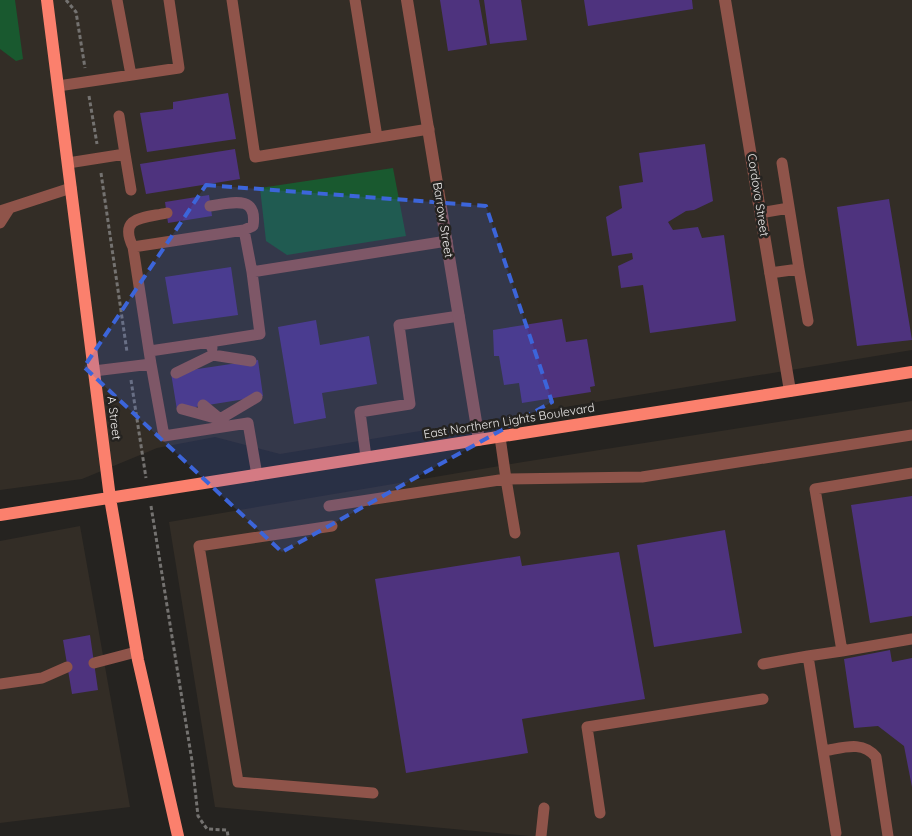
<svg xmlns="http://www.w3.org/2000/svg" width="912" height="836" viewBox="0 0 912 836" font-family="Quicksand,sans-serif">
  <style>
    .built { fill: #332d26 }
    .green { fill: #19592f }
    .building { fill: #4e337e }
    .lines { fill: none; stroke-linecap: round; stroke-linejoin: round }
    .path { stroke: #747270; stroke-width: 3; stroke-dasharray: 4 2.5; stroke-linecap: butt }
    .service { stroke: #8f544a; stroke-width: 11 }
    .minor { stroke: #8f544a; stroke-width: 12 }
    .primary { stroke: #fb806d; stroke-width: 12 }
    .marked { fill: #3c65da; fill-opacity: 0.2; stroke: #3c65da; stroke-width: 4; stroke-dasharray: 10 6; stroke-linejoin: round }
    .labels { text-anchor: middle; stroke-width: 5; stroke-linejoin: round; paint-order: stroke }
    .street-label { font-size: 12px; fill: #eae8e7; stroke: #252320 }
  </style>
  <rect width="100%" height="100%" fill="#252320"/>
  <path class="built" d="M0 0H912V350L280 454 215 437 157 448 82 479 0 490Z
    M912 401V836H530L215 807 169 522 523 462Z
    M80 526 130 807 0 823V541Z"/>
  <path class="green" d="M0 0H15L23 59 16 61 0 49Z
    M393 168 406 236 287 255 266 241 260 188Z"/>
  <path class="building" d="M440 0H479L487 45 448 51Z
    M484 0H521L527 40 490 44Z
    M584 0H692L693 9 588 26Z
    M228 93 236 139 147 152 140 113 173 109V102Z
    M705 144 713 201 694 210 686 211 668 222 673 230 698 227 702 238 724 235 736 321 650 333 643 285 621 288 618 266 633 259 632 253 612 256 606 217 622 208 619 186 643 182 639 153Z
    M235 149 240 179 146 194 140 164Z
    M209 195 212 216 168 223 165 202Z
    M889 199 912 340 857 346 837 207Z
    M231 267 238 315 173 324 165 277Z
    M562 319 566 342 587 339 595 386 590 387 591 392 522 403 519 383 504 385 499 356H494L493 330Z
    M316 320 320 345 369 336 377 384 322 393 326 418 294 424 278 327Z
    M258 360 263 396 177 410 171 373Z
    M912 496V616L870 623 851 505Z
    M725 530 742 633 654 647 637 545Z
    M619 552 645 699 522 719 528 753 406 773 375 579 520 556 522 566Z
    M90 635 98 690 72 694 63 640Z
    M890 650 892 662 912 658V787L904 746 878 726 854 728 844 659Z"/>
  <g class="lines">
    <path class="path" d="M66 0 76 12 85 68
      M89 96 97 144
      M101 173 127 352
      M131 380 146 478
      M151 506 192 761 198 816 207 829 227 830 228 836"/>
    <path class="service" d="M117 0 131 75
      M232 0 255 157 429 129
      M355 0 377 137
      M58 86 179 68 169 0
      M125 154 131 190
      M68 163 125 154 119 116
      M210 206C231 203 258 194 253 226L244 230
      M0 211 71 188
      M760 213 789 208
      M0 223 9 209
      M133 247C118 216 144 218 167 213
      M799 269 808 321
      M770 273 799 269 782 163
      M210 342 260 334 252 272
      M150 351 210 342 212 348
      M151 364 164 436 248 423 257 475
      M94 371 151 364 133 247 244 230 252 272 447 241
      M176 373 213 355 251 361
      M203 405 220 419 257 397
      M182 409 215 418
      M500 437 506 479 642 477 912 435
      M366 457 360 412 410 404 399 325 459 316
      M329 506 506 479 515 533
      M332 526 199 546 238 782 373 793
      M842 651 912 639
      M808 656 842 651 815 489 912 473
      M94 663 136 652
      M763 664 808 656 823 751
      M0 684 42 678 67 667
      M600 813 587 727 763 699
      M836 833 823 751C843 748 862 740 876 757L888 836
      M541 836 544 808"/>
    <path class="minor" d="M407 0 479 440
      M725 0 790 391"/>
    <path class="primary" d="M47 0 110 498 138 660 178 836
      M0 515 912 372"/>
  </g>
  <path class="marked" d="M206 185 486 206 552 402 282 552 84 367Z"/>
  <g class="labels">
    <g class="street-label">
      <text transform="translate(758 195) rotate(81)" y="4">Cordova Street</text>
      <text transform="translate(443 220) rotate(81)" y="4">Barrow Street</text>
      <text transform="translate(114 418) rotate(83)" y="4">A Street</text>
      <text transform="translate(509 421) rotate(-9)" y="4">East Northern Lights Boulevard</text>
    </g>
  </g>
</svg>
